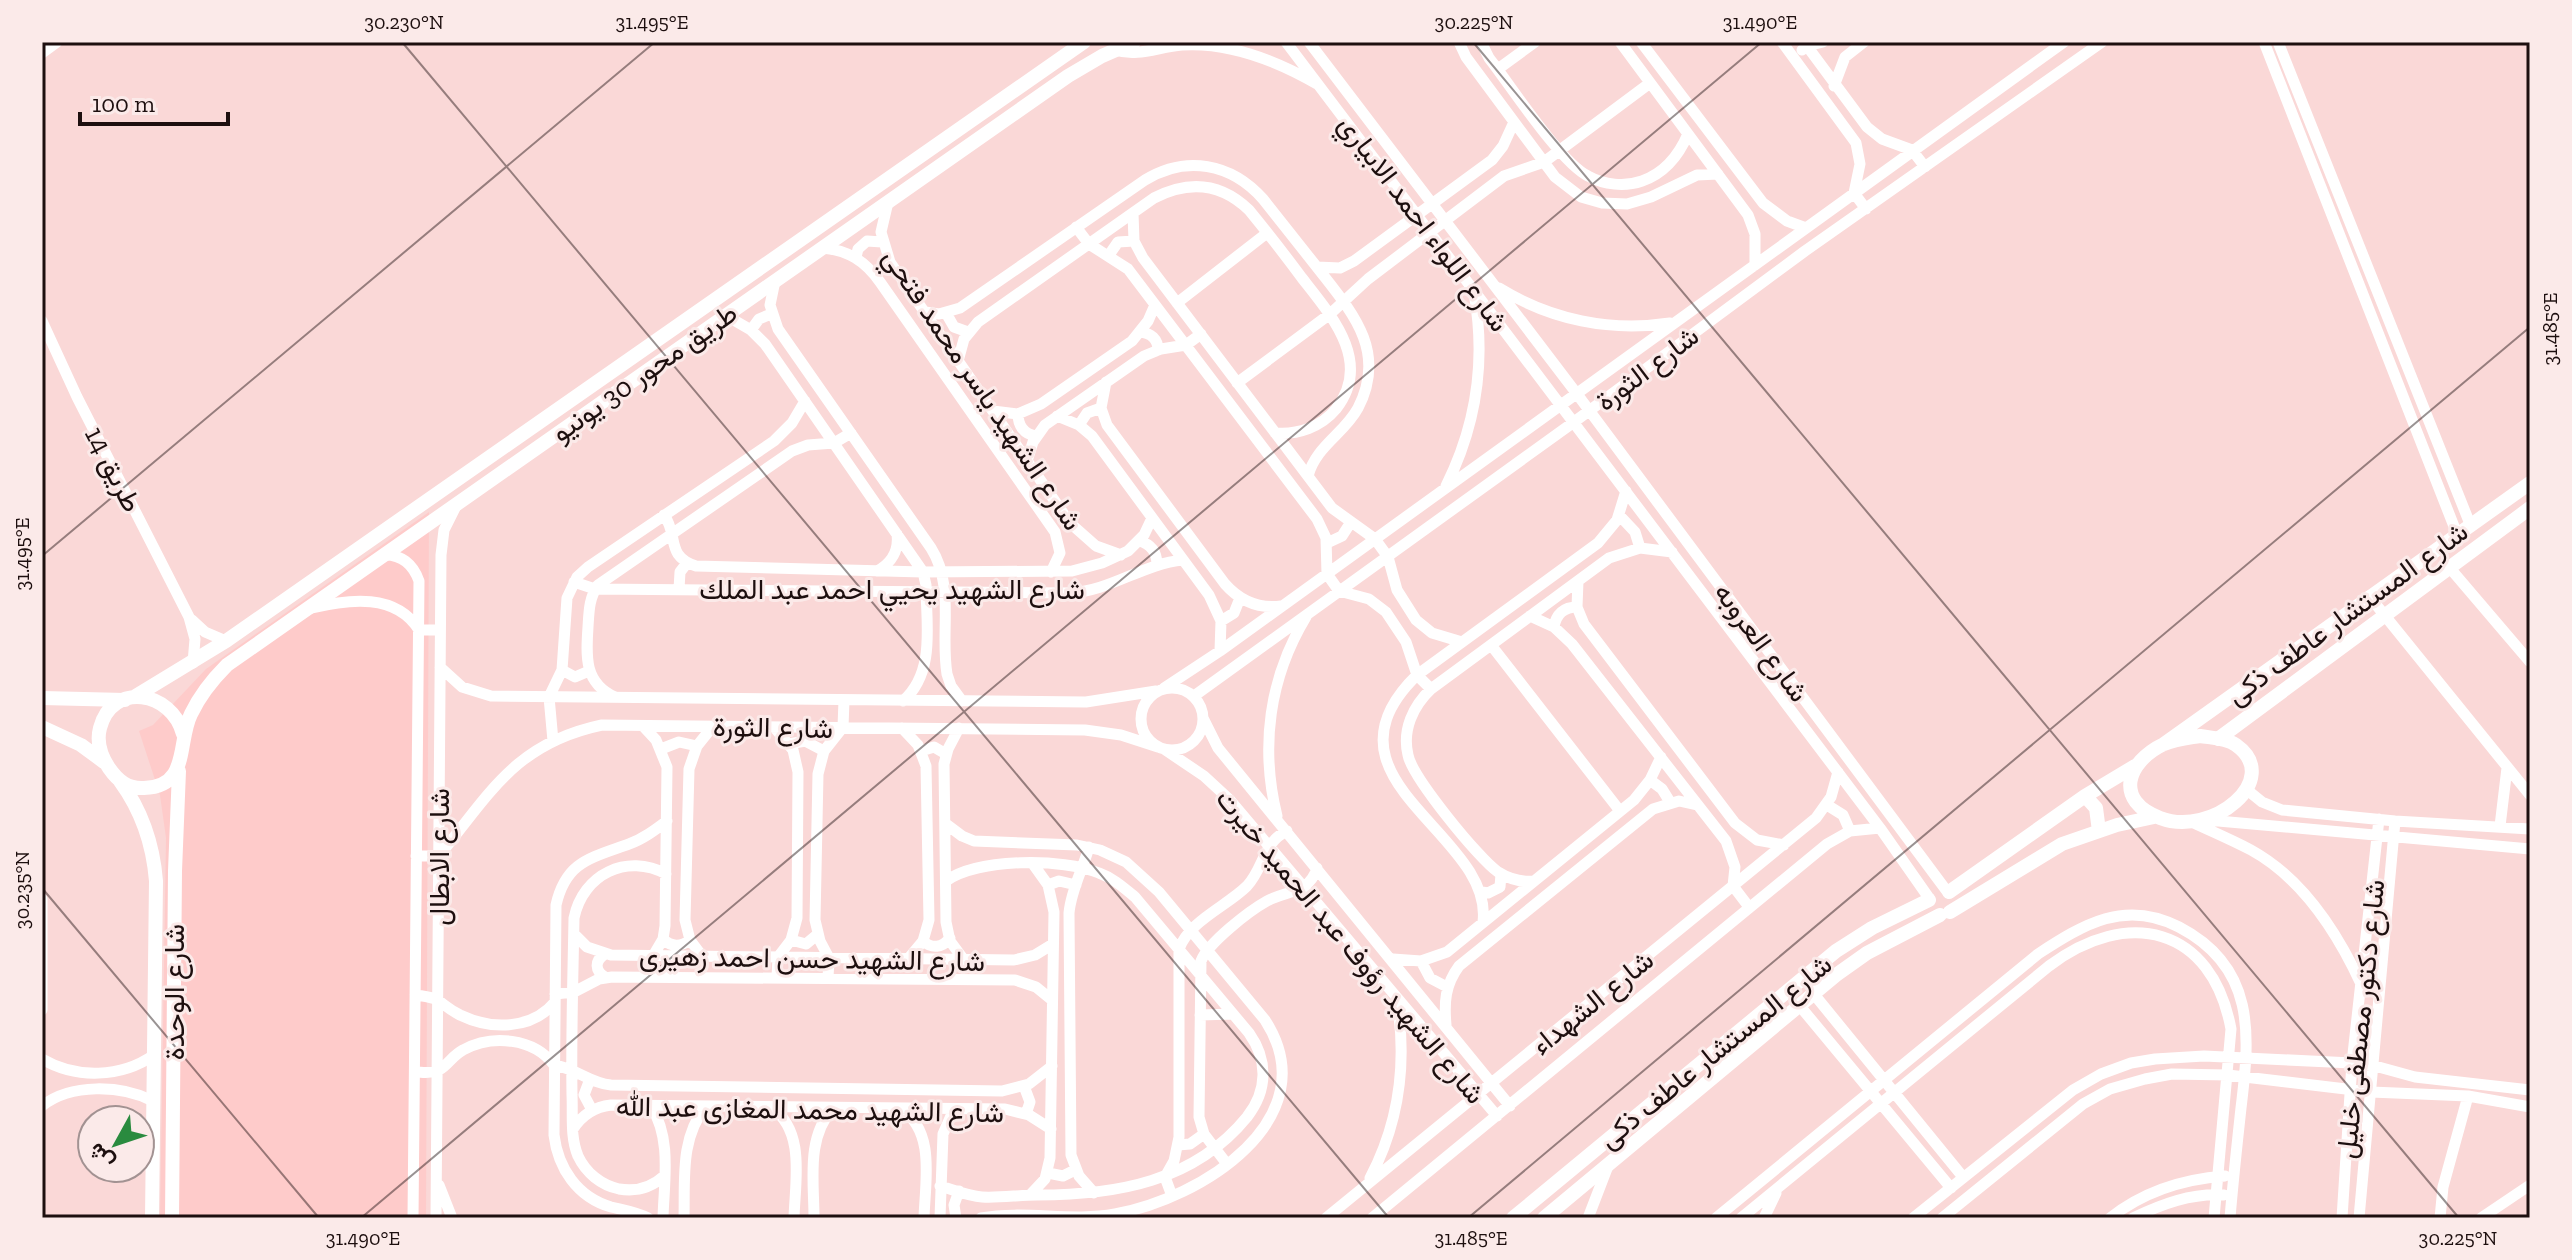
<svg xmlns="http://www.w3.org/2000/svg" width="2572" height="1260" viewBox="0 0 2572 1260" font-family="'Zilla Slab',Vazirmatn,serif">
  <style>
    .built { fill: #fecbca }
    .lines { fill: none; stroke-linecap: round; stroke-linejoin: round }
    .minor { stroke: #fff; stroke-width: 11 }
    .tertiary { stroke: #fff; stroke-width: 14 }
    .ticks { fill: none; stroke: #1d0f0f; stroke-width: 2; stroke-opacity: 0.45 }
    .labels { text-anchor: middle; stroke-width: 6; stroke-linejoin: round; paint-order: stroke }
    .street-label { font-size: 28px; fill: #1d0f0f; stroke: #fbeae9 }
    .neatline { fill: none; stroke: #1d0f0f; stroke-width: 3 }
    .ticks-label { font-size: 20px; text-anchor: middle; fill: #1d0f0f }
  </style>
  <rect width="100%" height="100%" fill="#fad8d7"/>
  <path class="built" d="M429 512 426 1218H160L166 838 160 795 139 731 153 725 206 669Z"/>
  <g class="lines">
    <path class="minor" d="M1286 42 1880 828 1929 898
      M1309 42 1577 394 1946 890
      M1459 42 1466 57 1555 177 1581 197 1602 203 1627 204 1651 197 1697 175 1718 174
      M1481 42 1489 58C1511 86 1560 162 1588 176 1604 185 1625 187 1642 181 1665 173 1679 155 1688 134
      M1620 42 1748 215 1755 234V265
      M1641 42 1763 203 1787 221 1806 228
      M1782 42 1856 143 1860 164 1854 193 1866 209
      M1804 42 1867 127 1882 139 1912 150 1925 167
      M2264 42 2457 534
      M2278 42 2470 524
      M1115 50C1138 57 1158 47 1182 45 1229 42 1277 61 1317 84
      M1802 50 1807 46 1823 42
      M42 53 57 42
      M1498 69 1535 42
      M1834 86 1845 57 1864 42
      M888 202 881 232 890 262 1070 523 1096 546 1121 555
      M1133 213 1134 241 1143 258 1332 508 1375 539 1388 557 1397 590 1416 620 1432 633 1462 642
      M1076 227 1089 244 1128 269 1317 519 1326 538 1327 574 1339 591 1369 599 1386 612 1406 642 1417 675 1431 689
      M822 248C848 250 865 261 880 282L1055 532 1060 553 1051 572
      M1109 255 1118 242 1134 241
      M856 257 858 249 867 241 882 242
      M1317 267 1340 268 1354 261 1492 160 1503 146 1514 122
      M775 281 770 305 778 329 931 548C955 586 940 632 947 674L951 686 962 701
      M1499 288C1551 320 1610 332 1670 323
      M1177 303 1267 233
      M925 312 939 314 960 308 1145 180C1186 155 1231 163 1263 199 1282 223 1301 247 1320 271 1353 313 1387 352 1358 408 1344 434 1316 446 1308 476
      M946 313 954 327 968 332
      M725 315 751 330 765 344 923 572 926 585C926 624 936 672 903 701
      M42 321 77 397 189 617 195 639 193 663
      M751 330 759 319 771 314
      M1140 332C1151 333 1158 339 1158 350
      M958 361 964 339 978 322 1154 198C1189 180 1221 183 1249 210 1267 232 1285 255 1302 278 1331 315 1373 362 1336 409 1321 427 1298 435 1275 433
      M1106 382 1101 408 1107 425 1225 584C1240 601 1258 609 1281 606
      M1237 383 1330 314 1368 279 1504 176 1544 162 1650 83
      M993 411 1018 414 1041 404 1132 341 1148 321 1155 305
      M1018 414C1018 426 1024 434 1036 436
      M1057 416 1079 425 1092 436 1209 595 1221 621 1220 651
      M1079 425 1087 413 1101 408
      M1027 461 1033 442 1045 425 1144 356 1161 349 1186 345 1201 334
      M1446 486C1476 426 1486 360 1474 293
      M664 515C679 535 665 556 696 566L923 572 1072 571 1102 563 1128 551 1144 535 1152 518
      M1619 515 1635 532 1640 548
      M1139 541C1151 544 1157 552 1157 565
      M1327 543 1342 536 1351 522
      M383 555C401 554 413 564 419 581L413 1218
      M2449 567 2530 662
      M877 571C892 563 899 550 897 534
      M1578 581 1577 607 1584 624 1735 823 1757 840 1784 845
      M574 582 595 589 1069 593C1111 591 1142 564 1183 560
      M679 589 680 572 687 563
      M2369 596 2530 795
      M312 608C349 599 396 593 419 630H440
      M1530 616 1554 627 1572 644 1726 841 1735 867 1733 886 1749 907
      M192 620 205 632 226 641
      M1221 621 1234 613 1240 598
      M1554 627C1556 614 1564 607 1577 607
      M1491 645 1620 811
      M440 667 462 687 491 696 1086 702 1156 691
      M562 670 575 677 589 671
      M1141 719a31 31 0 1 1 62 0a31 31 0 1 1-62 0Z
      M1164 688 1220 651 2064 42
      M1194 696 1574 422 1805 251 2102 42
      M615 697C584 683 586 656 588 627 589 611 589 598 598 585L792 451 808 445 834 443 851 433
      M1203 718 1218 748 1510 1106
      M643 726 656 740 667 767 665 926 663 939 653 956
      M774 727 793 750 798 772 797 918 791 940 778 957 777 978
      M902 728 918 745 926 766 929 920 923 941 908 959
      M959 728 948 749 944 764 946 922 950 941 964 960
      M553 741 549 697 562 670 567 598 577 577 588 567 774 441 792 423 805 401
      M789 744 805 741 824 751
      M661 749 679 742 697 746
      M1164 749 1204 776 1230 800 1497 1116
      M921 751 934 747 946 754
      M1650 780 1662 789 1670 802
      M2246 789 2262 802 2282 810 2395 821 2530 829
      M1827 805 1843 815 1850 831
      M1277 816C1260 747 1269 678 1306 617
      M2207 820 2530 849
      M2194 823C2213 832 2232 840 2251 850 2302 878 2337 932 2361 984
      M946 824 962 836 974 841 1077 845 1100 850 1126 862 1159 892 1265 1020C1329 1119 1200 1199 1115 1214 1071 1222 1025 1210 981 1218
      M2500 826 2507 768
      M1089 847C1083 869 1071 890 1069 913L1071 1155 1079 1176 1094 1193
      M416 856H439C490 793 516 743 602 725L1085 730 1121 735 1158 747
      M1533 881C1521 882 1509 879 1498 872 1479 859 1412 777 1408 755 1402 730 1413 706 1431 689L1609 558 1640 548 1672 552
      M1048 885 1059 881 1076 885
      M1482 892 1488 893 1500 887 1501 874
      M42 899V1010
      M1483 922C1494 833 1309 780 1417 675L1598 543 1617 520 1626 491
      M574 934 587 947 611 955 1014 960 1035 955 1053 944
      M663 939C671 947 681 947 690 940
      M791 940 806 944 818 934
      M923 941C932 949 942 948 950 938
      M605 954C594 961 595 971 605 977
      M702 956 690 940 685 920 689 769 697 746 713 726
      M1393 959 1421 961 1447 952 1634 800 1650 780 1661 757
      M1421 961 1430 978 1447 987
      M828 978 829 958 820 941 815 920 818 774 824 751 843 727 844 700
      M1813 993 1963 1177
      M555 994 574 992 599 979 612 977 1015 980 1036 987 1052 1000
      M415 995C444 998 437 1003 460 1015 491 1030 532 1030 555 1002
      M1799 1005 1951 1188
      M1200 1015 1233 1014
      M1446 1025C1444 1002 1445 985 1459 966L1653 809 1679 801 1697 805
      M42 1059C76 1079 121 1078 154 1055
      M415 1072C422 1072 433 1074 439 1070 448 1065 453 1055 463 1050 492 1034 534 1038 554 1065 578 1069 589 1083 611 1085L1002 1091 1029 1084 1052 1066
      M590 1079 584 1095 592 1110
      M1024 1086 1030 1102 1026 1114
      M42 1106C71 1083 121 1085 153 1101
      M651 1106C672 1139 664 1181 663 1218
      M771 1107C806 1131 795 1181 794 1218
      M901 1109C936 1131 925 1182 924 1218
      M573 1129C582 1115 594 1107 611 1105L1005 1109 1029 1115 1051 1129
      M1178 1145 1190 1144 1204 1134
      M1227 1164 1204 1134 1199 1117 1201 961C1208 943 1249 911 1267 901 1287 890 1309 894 1317 868
      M1048 1173 1063 1176 1075 1170
      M664 1176C651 1188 637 1192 619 1189 601 1185 586 1173 578 1156 570 1137 573 1115 572 1095 571 1036 573 977 574 918 583 874 627 853 666 874
      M1370 1178C1399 1123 1407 1063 1397 1001
      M439 1185 452 1218
      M940 1186C954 1190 968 1196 982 1197 1000 1198 1019 1195 1037 1195 1116 1195 1194 1182 1247 1117 1268 1090 1268 1060 1249 1033L1135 897C1124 888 1113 878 1099 873 1063 858 978 858 946 881
      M1030 1195 1045 1179 1050 1158 1054 912 1048 885 1033 864
      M1172 1196 1165 1177 1174 1161 1179 1137V949C1189 921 1227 906 1247 886 1264 868 1263 842 1287 831
      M436 1218 441 555 444 530 456 506
      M648 1218C636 1212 623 1210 611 1207 577 1197 558 1168 554 1135L556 905C566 861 591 858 629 844 643 839 655 830 667 821
      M684 1218C685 1179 680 1138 706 1106
      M814 1218C814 1180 806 1138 833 1108
      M940 1218 943 1134 954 1109
      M956 1218 954 1205 959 1191
      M1326 1218 1816 818 1831 797 1838 772
      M1372 1218 1827 844 1850 831 1880 828
      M1588 1218 1608 1166
      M1716 1218 2038 954C2084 924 2125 899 2179 927 2256 967 2250 1034 2241 1108 2237 1145 2233 1181 2230 1218
      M1741 1218 2049 966C2127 907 2212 926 2231 1029L2214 1218
      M1764 1218 1776 1193
      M1913 1218 2073 1090 2101 1074 2131 1063 2155 1059 2204 1056 2352 1063 2375 1066 2415 1077 2530 1090
      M1942 1218 2083 1104 2110 1089 2145 1079 2172 1074 2228 1075 2371 1092 2468 1096 2530 1107
      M2110 1218C2143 1192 2184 1179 2225 1176
      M2133 1218C2162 1204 2191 1193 2224 1195
      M2342 1218 2352 1063 2379 819
      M2359 1218 2395 821
      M2440 1218 2443 1187 2468 1096
      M2481 1218 2530 1185"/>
    <path class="tertiary" d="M134 697 226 641 1084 42
      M42 698 125 700
      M42 727 81 745 104 762
      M183 734C172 691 112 681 100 728 96 743 101 756 109 768 118 781 128 789 144 788 190 787 177 742 191 714 200 695 212 680 227 665L1068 76 1102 56 1134 42
      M2200 736C2212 738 2226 738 2236 745 2284 779 2212 838 2160 818 2114 801 2126 762 2164 744 2176 739 2188 738 2200 736Z
      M2218 739 2530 508
      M2164 744 2530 483
      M120 781C142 811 153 843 156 881L152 1218
      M2085 796 2096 808 2099 831
      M1949 892 2085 796 2135 766
      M1950 912 2062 844 2117 825 2154 817
      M172 1218 175 871 179 771
      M1513 1218 1836 951 1872 928 1929 900
      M1544 1218 1836 975 1867 953 1940 915"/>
  </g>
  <path class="ticks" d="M402 42 1389 1218M1473 42 2459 1218M42 556 655 42M42 888 319 1218M361 1218 1762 42M1468 1218 2530 327"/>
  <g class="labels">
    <g class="street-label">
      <text transform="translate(1424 223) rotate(53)" y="10">شارع اللواء احمد الابياري</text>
      <text transform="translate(1647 368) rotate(-37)" y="10">شارع الثورة</text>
      <text transform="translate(644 372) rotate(-35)" y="10">طريق محور 30 يونيو</text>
      <text transform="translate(983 389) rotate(56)" y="10">شارع الشهيد ياسر محمد فتحي</text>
      <text transform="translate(114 469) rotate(63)" y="10">طريق 14</text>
      <text x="892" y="599">شارع الشهيد يحيي احمد عبد الملك</text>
      <text transform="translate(2347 613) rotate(-36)" y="10">شارع المستشار عاطف ذكى</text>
      <text transform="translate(1762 642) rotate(54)" y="10">شارع العروبه</text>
      <text transform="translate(773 727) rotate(1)" y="10">شارع الثورة</text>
      <text transform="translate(439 857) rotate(-90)" y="10">شارع الابطال</text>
      <text transform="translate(1351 946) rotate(50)" y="10">شارع الشهيد رؤوف عبد الحميد خيرت</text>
      <text transform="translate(812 958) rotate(1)" y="10">شارع الشهيد حسن احمد زهيرى</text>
      <text transform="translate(174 992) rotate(-90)" y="10">شارع الوحدة</text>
      <text transform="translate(1592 1002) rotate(-39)" y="10">شارع الشهداء</text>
      <text transform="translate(2360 1019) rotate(-84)" y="10">شارع دكتور مصطفى خليل</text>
      <text transform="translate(1715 1051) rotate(-39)" y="10">شارع المستشار عاطف ذكى</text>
      <text transform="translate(810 1109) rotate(1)" y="10">شارع الشهيد محمد المغازى عبد الله</text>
    </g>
  </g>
  <rect width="2572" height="1260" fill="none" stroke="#fbeae9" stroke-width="88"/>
  <g transform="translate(116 1144) rotate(230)"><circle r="38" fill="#fbeae9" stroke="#a29292" stroke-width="2"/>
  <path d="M0-6L14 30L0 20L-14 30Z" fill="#2a8b3f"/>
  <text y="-12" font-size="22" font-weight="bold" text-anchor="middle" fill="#1d0f0f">ش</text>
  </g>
  <path d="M80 112v12h148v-12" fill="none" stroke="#1d0f0f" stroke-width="4"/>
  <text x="92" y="112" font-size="24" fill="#1d0f0f" stroke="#fbeae9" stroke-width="6" paint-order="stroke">100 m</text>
  <rect x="44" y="44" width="2484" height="1172" class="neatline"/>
  <g class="ticks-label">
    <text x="404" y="29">30.230°N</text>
    <text x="652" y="29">31.495°E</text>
    <text x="1474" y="29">30.225°N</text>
    <text x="1760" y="29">31.490°E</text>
    <text transform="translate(2550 329) rotate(-90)" y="7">31.485°E</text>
    <text transform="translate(22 554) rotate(-90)" y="7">31.495°E</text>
    <text transform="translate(22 890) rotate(-90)" y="7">30.235°N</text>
    <text x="363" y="1245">31.490°E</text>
    <text x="1471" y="1245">31.485°E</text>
    <text x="2458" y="1245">30.225°N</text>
  </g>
</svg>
